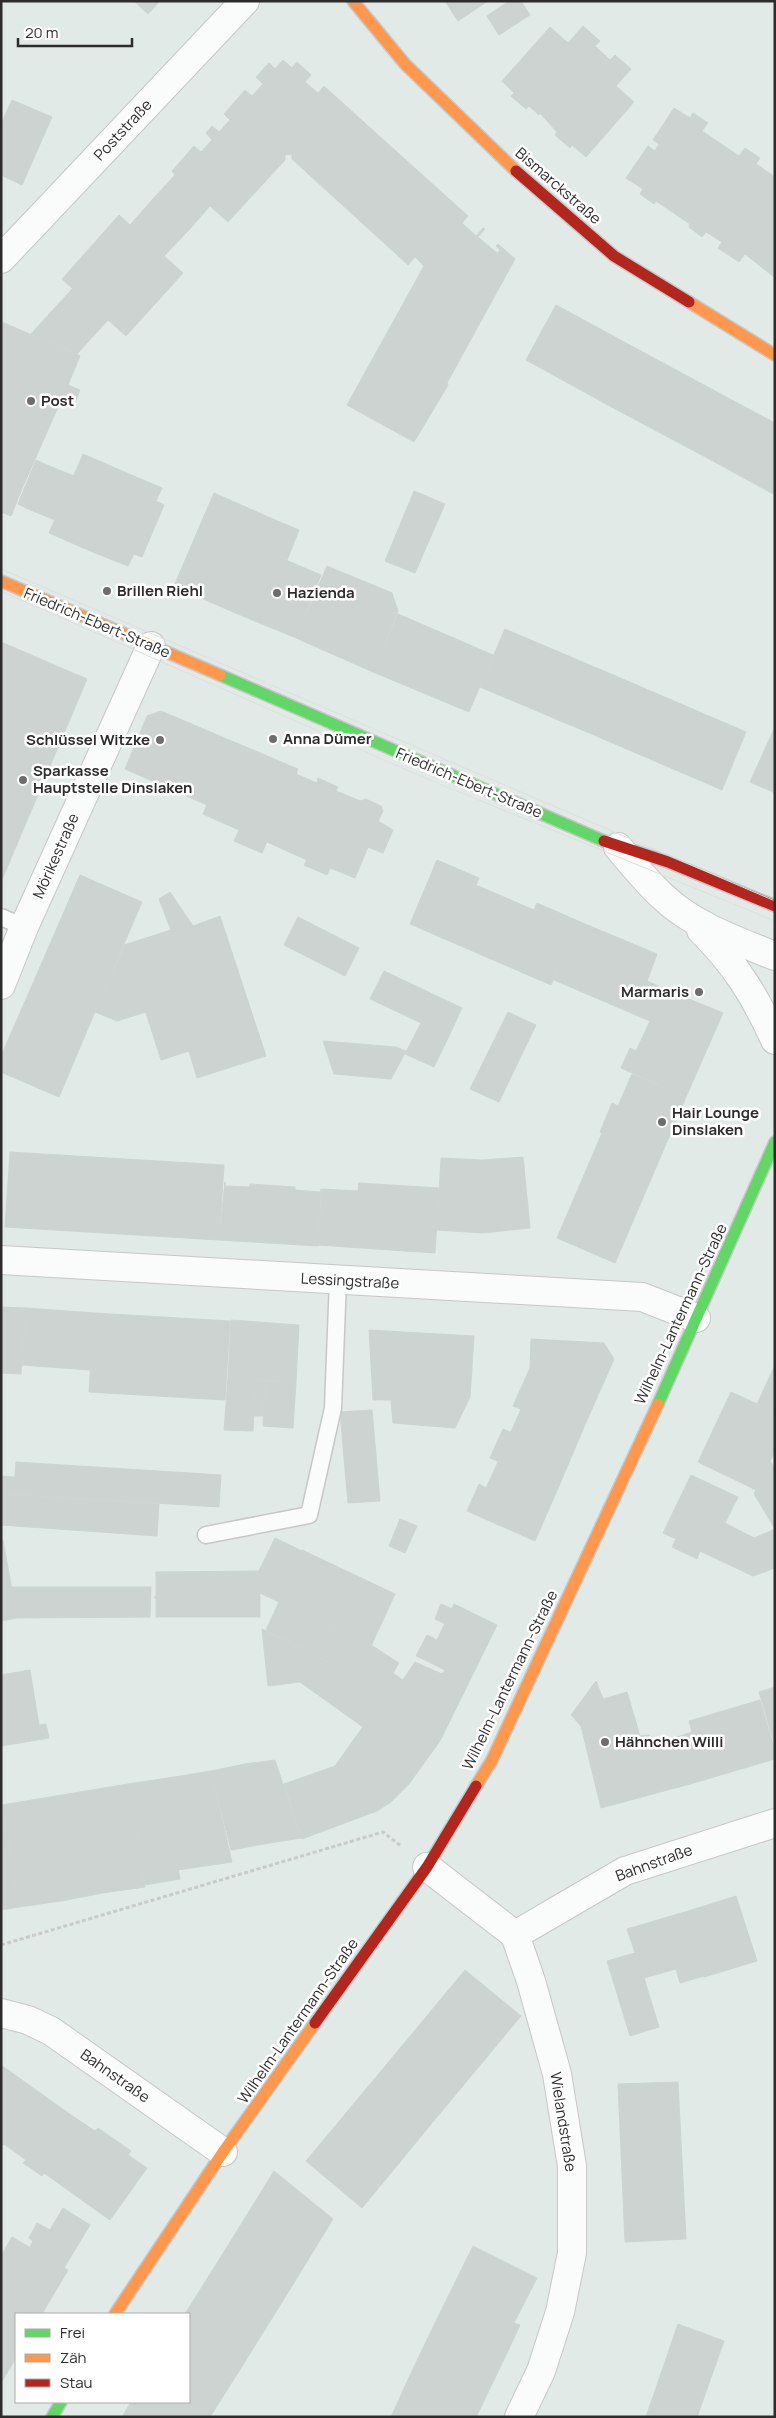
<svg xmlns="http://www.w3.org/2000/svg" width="776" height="2418" viewBox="0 0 776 2418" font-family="Manrope,sans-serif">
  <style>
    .building { fill: #ccd3d1; stroke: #cdd5d2 }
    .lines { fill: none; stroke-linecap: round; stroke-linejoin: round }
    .lane-casing { stroke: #c6c7c6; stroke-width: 19 }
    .street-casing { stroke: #c6c7c6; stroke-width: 30 }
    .fast-casing { stroke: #c6c7c6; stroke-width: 14 }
    .slow-casing { stroke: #c6c7c6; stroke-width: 14 }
    .jam-casing { stroke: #c6c7c6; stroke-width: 14 }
    .path { stroke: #c9cac9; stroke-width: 3; stroke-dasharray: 4 2.5; stroke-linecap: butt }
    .lane { stroke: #fafcfb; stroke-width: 16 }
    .street { stroke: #fafcfb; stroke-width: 28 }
    .fast { stroke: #63d668; stroke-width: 11 }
    .slow { stroke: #ff974d; stroke-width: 11 }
    .jam { stroke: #b3261e; stroke-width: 11 }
    .tram { stroke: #dfdede; stroke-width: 1 }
    .poi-dot { fill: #6b6e6d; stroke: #fff; stroke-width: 2 }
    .labels { text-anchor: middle; stroke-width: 5; stroke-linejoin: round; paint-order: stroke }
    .street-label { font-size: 15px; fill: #2c2c2c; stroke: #fff }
    .poi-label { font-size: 15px; font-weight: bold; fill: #2c2c2c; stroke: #fff; text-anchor: start }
  </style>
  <rect width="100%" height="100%" fill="#e1eae7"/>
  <path class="building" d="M134 1H160L148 14Z
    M445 1H488L458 21Z
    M509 1H521L530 15 499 35 487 16Z
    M583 26 600 41 595 46 610 60 615 55 631 69 616 86 634 102 586 157 572 145 570 148 555 135 557 132 540 113 539 115 529 106 526 109 511 96 514 93 502 81 550 27 568 43Z
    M283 60 292 68 284 77 275 69Z
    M297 62 311 75 305 82 318 93 324 86 367 125 316 181 292 159V154L285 155V160L263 184 206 133 212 126 219 132 230 120 224 114 245 90 252 96 263 84 256 77 269 63 284 77Z
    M12 100 52 117 22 185 1 175V124Z
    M674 108 690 118 693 113 708 123 702 131 739 156 745 148 760 158 756 164 775 177 774 277 745 254 739 262 718 248 722 242 706 232 702 237 689 227 690 224 656 201 654 204 640 194 643 189 626 178 648 146 655 151 659 144 653 140Z
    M367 125 458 207 406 263 316 181Z
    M206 133 263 184 228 222 210 206 188 231 153 199 175 175 172 171 194 146 201 152 212 140Z
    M153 199 188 231 164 256 183 273 126 336 62 279 119 215 130 225Z
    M458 207 468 216 462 223 476 236 483 228 485 229 478 237 497 253 500 250 496 246 498 244 515 259 470 341 403 304 424 266 415 257 408 265 406 263Z
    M73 288 108 320 77 354 31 334Z
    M403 304 470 341 447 383 448 385 414 442 347 405Z
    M556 305 650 356 619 411 526 360Z
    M2 322 80 356 68 385 80 390 75 403 62 398 24 484 1 474Z
    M650 356 743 406 713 461 619 411Z
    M743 406 775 423V495L713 461Z
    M83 454 129 474 95 553 49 533Z
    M36 460 47 465 28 509 18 504Z
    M47 465 74 476 55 520 28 509Z
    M1 474 24 484 11 516 1 512Z
    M129 474 162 488 156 501 164 505 142 557 134 554 128 566 95 553Z
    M414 491 445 504 415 573 385 561Z
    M214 493 273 519 260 549 201 523Z
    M273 519 299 530 287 560 260 549Z
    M201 523 260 549 233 612 174 586Z
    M260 549 321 575 296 638 233 612Z
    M327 566 392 593 398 611 373 672 296 638Z
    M398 614 493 655 469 712 373 672Z
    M505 629 625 680 601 738 480 687Z
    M1 642 87 679 1 882Z
    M625 680 746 732 722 790 601 738Z
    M161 711 234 742 207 805 125 769 147 716Z
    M775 727V793L750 782Z
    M234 742 298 769 262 853 234 841 239 830 203 814Z
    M296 774 317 783 318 778 338 787 336 791 360 801 366 799 381 806 383 811 378 821 393 830 383 853 368 847 355 878 330 868 327 875 304 865 307 860 267 842Z
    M437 860 479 878 476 885 534 910 537 903 578 921 551 985 410 924Z
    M80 875 142 902 86 1033 23 1006Z
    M170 892 193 926 220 916 266 1056 197 1078 189 1051 161 1060 126 950 123 949 124 945 171 930 159 899Z
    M298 917 359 948 345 976 284 945Z
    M578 921 657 954 647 981 665 989 650 1021 554 980Z
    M123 949 126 950 146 1012 117 1021 95 1012Z
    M384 971 462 1008 449 1036 370 999Z
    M665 989 723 1013 686 1097 621 1068 630 1048 636 1051Z
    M23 1006 86 1033 59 1097 1 1072V1056Z
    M508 1012 536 1025 499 1102 470 1089Z
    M421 1023 449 1036 434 1067 405 1054Z
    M323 1041 396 1047 406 1051 391 1079 334 1074Z
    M632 1074 686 1097 660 1158 600 1132 612 1103 618 1106Z
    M602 1133 660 1158 615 1263 557 1238Z
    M10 1152 224 1165 219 1240 5 1227Z
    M523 1157 530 1228 483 1233 437 1230 441 1158 482 1160Z
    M225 1182V1186L250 1187V1184L295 1187V1190L320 1192 321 1189 318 1246 219 1240Z
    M359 1183 439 1188 435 1253 318 1245 322 1189 358 1191Z
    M1 1307 26 1308 21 1374 1 1373Z
    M26 1308 94 1313 90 1370 22 1365Z
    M94 1313 230 1321 225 1400 89 1392Z
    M231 1320 299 1325 296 1382 228 1378Z
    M369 1330 474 1336 470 1397 455 1428 393 1423 391 1400H373Z
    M531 1339 604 1343 614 1359 584 1427 527 1403 521 1409 513 1406 530 1368Z
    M775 1365V1412L757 1404Z
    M228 1378 256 1380 253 1431 224 1430Z
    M256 1380 265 1381 263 1416H254Z
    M265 1381 296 1382 293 1428 263 1426Z
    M731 1392 775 1412V1451L756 1490 698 1462Z
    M527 1403 584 1427 559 1486 490 1458 503 1429 511 1432 521 1409Z
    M372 1410 380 1501 348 1503 340 1412Z
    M499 1460 559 1486 535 1541 467 1511 479 1484 486 1488Z
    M770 1461 775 1468V1529L754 1494Z
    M16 1462 221 1475 219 1507 27 1495V1478L15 1477Z
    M691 1475 738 1497 725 1523 754 1538 775 1529V1568L753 1576 700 1551 697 1559 672 1547 676 1539 663 1533Z
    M1 1476 15 1477 14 1494H1Z
    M15 1477 27 1478V1495L14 1494Z
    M1 1494 159 1504 157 1536 1 1525Z
    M400 1519 417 1526 405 1553 389 1546Z
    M275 1538 302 1551 279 1602 260 1593 259 1571Z
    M1 1540H3L17 1618 1 1621Z
    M302 1550 395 1594 371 1646 279 1602Z
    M260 1571V1617H156V1599L154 1597H156V1572Z
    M11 1587H151L150 1617 17 1618Z
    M279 1602 334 1629 321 1657 266 1630Z
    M441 1604 452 1609 445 1624 435 1619Z
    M454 1604 497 1625 469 1682 427 1661Z
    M262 1629 318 1656 300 1682 268 1686Z
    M334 1629 371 1645 399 1663 393 1673 366 1655 350 1678 321 1657Z
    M427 1635 437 1640 427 1661 416 1656Z
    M366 1655 403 1680 415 1662 442 1674 445 1670 469 1682 440 1741 350 1678Z
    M318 1656 382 1700 363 1727 300 1682Z
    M30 1670 39 1725 46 1724 49 1738 1 1746V1675Z
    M596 1681 603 1699 627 1692 640 1736 649 1735 651 1744 677 1737 690 1784 601 1808 581 1726 571 1715Z
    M775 1687V1746L759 1692Z
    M382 1700 440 1741 409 1784 391 1802 377 1811 335 1766Z
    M760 1700 775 1751V1759L690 1784 677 1737 692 1732 689 1721Z
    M275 1760 301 1838 264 1844 245 1764Z
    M245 1764 264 1844 231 1850 211 1771Z
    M335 1766 377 1811 302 1839 284 1784Z
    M211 1771 232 1862 205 1866 187 1775Z
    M187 1775 205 1866 178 1870 161 1779Z
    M161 1779 180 1879 145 1885 128 1784Z
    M128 1784 145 1887 103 1893 86 1791Z
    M86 1791 103 1893 61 1901 44 1798Z
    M44 1798 61 1901 19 1907 2 1805Z
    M1 1805 19 1907 1 1910Z
    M736 1896 757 1961 704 1977 685 1912Z
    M685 1912 704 1976 680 1983 676 1969 644 1978 659 2027 630 2036 607 1961 635 1953 627 1929Z
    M465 1970 521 2016 437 2117 381 2071Z
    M1 2065 71 2115 32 2169 23 2163 26 2160 4 2144 1 2147Z
    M381 2071 437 2117 362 2208 306 2161Z
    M678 2082 686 2239 625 2242 618 2084Z
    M71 2115 95 2131 98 2128 131 2151 128 2155 147 2168 110 2220 44 2173 42 2176 32 2169Z
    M274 2171 333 2219 292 2286 232 2239Z
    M63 2208 90 2225 64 2268 37 2252Z
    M37 2223 50 2230 37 2252 30 2247 33 2241 29 2238Z
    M12 2237 68 2270 42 2314H16V2358L1 2350V2256Z
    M232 2239 292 2286 251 2352 190 2306Z
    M473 2246 537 2278 514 2323 520 2325 507 2353 437 2319Z
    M190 2306 251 2352 210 2417H207L186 2402H189V2314H185Z
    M437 2319 507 2353 481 2407 411 2373Z
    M678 2324 724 2341 697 2417H646Z
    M1 2350 16 2358 1 2383Z
    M411 2373 481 2407 476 2417H391Z
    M131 2402H186L207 2417H122Z"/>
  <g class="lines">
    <g class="lane-casing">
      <path id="lane" d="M1 917 24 927
        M206 1535 309 1515 333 1408 338 1280"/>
    </g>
    <g class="street-casing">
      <path id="street" d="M1 259 245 1
        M618 847C632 864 646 881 662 896 692 925 737 941 775 956
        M701 930C736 965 755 996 775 1040
        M1 985 24 927 151 646
        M1 1260 642 1297 696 1318
        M427 1867 515 1935 531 1981 557 2074 572 2166V2253L560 2312 541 2371 519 2417
        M515 1935 625 1871 775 1823
        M1 2013 28 2020 51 2031 223 2152"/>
    </g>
    <g class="fast-casing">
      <path id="fast" d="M220 675 604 841
        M658 1404 775 1142
        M52 2417 61 2402"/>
    </g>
    <g class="slow-casing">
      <path id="slow" d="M353 1 405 64 516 171
        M689 302 775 355
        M1 581 220 675
        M476 1786 492 1760 658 1404
        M115 2314 223 2152 315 2023"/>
    </g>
    <g class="jam-casing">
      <path id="jam" d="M516 171 614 256 689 302
        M604 841 668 862 775 906
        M315 2023 427 1867 476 1786"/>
    </g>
    <path class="path" d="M1 1945 383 1832 401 1846"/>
    <use href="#lane" class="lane"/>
    <use href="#street" class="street"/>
    <use href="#fast" class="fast"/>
    <use href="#slow" class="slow"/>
    <use href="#jam" class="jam"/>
    <path class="tram" d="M1 569 775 901
      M1 591 425 778 775 921"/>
  </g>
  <g class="poi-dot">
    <circle cx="31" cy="401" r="5"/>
    <circle cx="107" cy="591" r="5"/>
    <circle cx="277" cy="593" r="5"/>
    <circle cx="273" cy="739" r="5"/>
    <circle cx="160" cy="740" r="5"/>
    <circle cx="23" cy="780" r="5"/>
    <circle cx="699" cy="992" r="5"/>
    <circle cx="662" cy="1122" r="5"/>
    <circle cx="605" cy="1742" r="5"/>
  </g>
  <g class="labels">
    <g class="street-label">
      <text transform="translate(123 130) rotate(-47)" y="5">Poststraße</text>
      <text transform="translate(558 186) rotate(41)" y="5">Bismarckstraße</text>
      <text transform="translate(97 623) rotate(23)" y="5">Friedrich-Ebert-Straße</text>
      <text transform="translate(469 783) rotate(23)" y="5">Friedrich-Ebert-Straße</text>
      <text transform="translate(56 856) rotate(-66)" y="5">Mörikestraße</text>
      <text transform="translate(350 1281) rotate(3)" y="5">Lessingstraße</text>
      <text transform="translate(681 1314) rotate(-65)" y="5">Wilhelm-Lantermann-Straße</text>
      <text transform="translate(510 1680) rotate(-64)" y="5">Wilhelm-Lantermann-Straße</text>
      <text transform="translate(654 1863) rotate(-20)" y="5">Bahnstraße</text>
      <text transform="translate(298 2021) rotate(-55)" y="5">Wilhelm-Lantermann-Straße</text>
      <text transform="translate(115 2076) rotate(35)" y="5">Bahnstraße</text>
      <text transform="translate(563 2122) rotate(81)" y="5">Wielandstraße</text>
    </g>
    <g class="poi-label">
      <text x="41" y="406">Post</text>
      <text x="117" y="596">Brillen Riehl</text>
      <text x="287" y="598">Hazienda</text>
      <text x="283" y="744">Anna Dümer</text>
      <text x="150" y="745" text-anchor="end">Schlüssel Witzke</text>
      <text x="33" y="776">Sparkasse<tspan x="33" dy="17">Hauptstelle Dinslaken</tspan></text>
      <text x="689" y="997" text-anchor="end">Marmaris</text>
      <text x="672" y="1118">Hair Lounge<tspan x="672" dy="17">Dinslaken</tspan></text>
      <text x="615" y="1747">Hähnchen Willi</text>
    </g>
  </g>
  <rect width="776" height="2418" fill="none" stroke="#2c2c2c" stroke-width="5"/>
  <rect x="15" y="2313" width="175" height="90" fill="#ffffff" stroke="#ababab"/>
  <rect x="25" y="2329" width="25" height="8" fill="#63d668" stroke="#ababab"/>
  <text x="60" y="2338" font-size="15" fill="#2c2c2c">Frei</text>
  <rect x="25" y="2354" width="25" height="8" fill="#ff974d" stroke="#ababab"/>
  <text x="60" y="2363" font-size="15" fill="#2c2c2c">Zäh</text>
  <rect x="25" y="2379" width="25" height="8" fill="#b3261e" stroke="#ababab"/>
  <text x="60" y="2388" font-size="15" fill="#2c2c2c">Stau</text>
  <path d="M18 38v8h114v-8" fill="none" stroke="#2c2c2c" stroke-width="2.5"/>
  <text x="25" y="38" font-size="15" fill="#2c2c2c" stroke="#ffffff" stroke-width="4" paint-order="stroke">20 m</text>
</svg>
